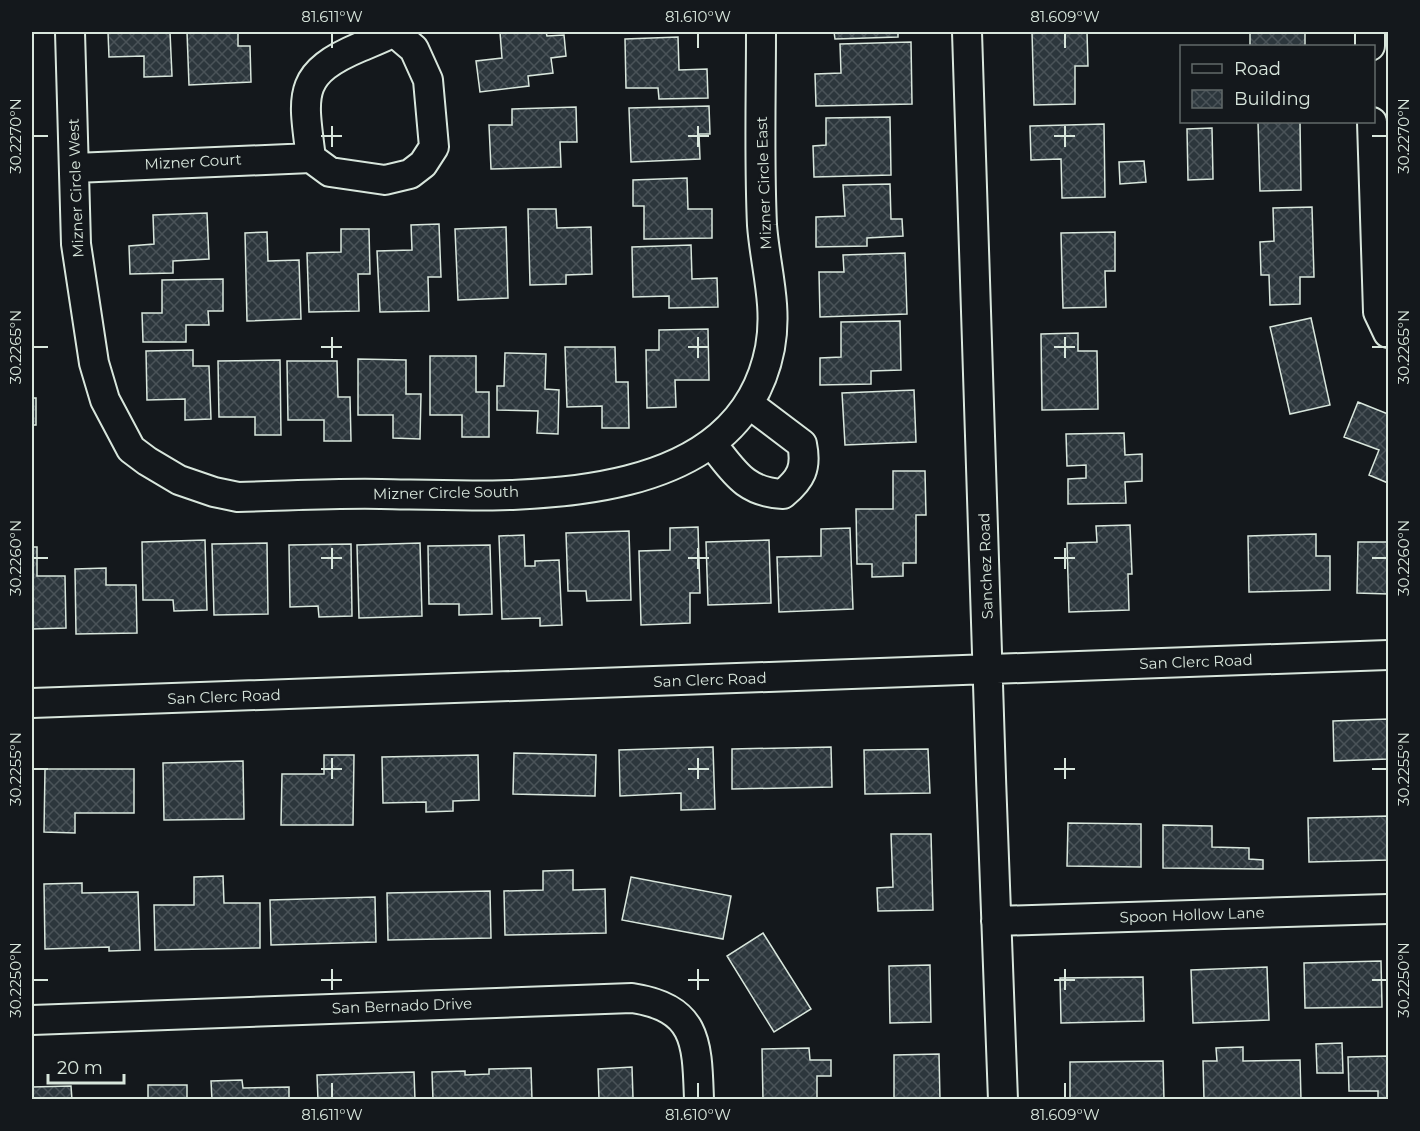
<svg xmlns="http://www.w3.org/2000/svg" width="1420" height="1131" viewBox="0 0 1420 1131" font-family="Montserrat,sans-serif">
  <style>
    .building { fill: url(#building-cross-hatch); stroke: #d8e6dc; stroke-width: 1.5 }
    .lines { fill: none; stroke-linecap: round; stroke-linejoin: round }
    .minor-casing { stroke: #d8e6dc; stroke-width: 32 }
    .minor { stroke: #14181c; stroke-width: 28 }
    .ticks { fill: none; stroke: #d8e6dc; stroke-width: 2 }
    .labels { text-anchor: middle; stroke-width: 4.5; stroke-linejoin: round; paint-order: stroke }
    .street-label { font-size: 15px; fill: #d8e6dc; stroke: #14181c }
    .neatline { fill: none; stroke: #d8e6dc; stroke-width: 2 }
    .ticks-label { font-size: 15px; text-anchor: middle; fill: #d8e6dc }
  </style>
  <defs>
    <pattern id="building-cross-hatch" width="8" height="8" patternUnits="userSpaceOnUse" patternTransform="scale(1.5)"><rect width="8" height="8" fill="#2c363c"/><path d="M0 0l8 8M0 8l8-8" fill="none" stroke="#4a5358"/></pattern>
  </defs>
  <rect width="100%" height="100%" fill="#14181c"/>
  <path class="building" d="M108 32H170L172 76 144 77V56L109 57Z
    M187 32H238V46H250L251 82 189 85Z
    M500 32H546L547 36 564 35 566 56 551 58 553 73 528 76 529 86 480 92 476 61 502 58Z
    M834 32H898V37L835 39Z
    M1032 32H1087L1088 66H1075V104L1034 105Z
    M1250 32H1305V46H1250Z
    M678 37 679 70 707 69 708 98 659 99 658 88H626L625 39Z
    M911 42 912 104 816 106 815 74 841 73 840 44Z
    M709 106 710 134H699L700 159 631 162 629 108Z
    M576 107 577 142H560L561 167 491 169 489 125H512V109Z
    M890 117 891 175 814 177 813 146 826 145V118Z
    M1258 122H1300L1301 190 1260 191Z
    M1104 124 1105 197 1062 198 1061 159 1031 160 1030 126Z
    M1212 128 1213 179 1188 180 1187 129Z
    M1144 161 1146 182 1120 184 1119 162Z
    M687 178 688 209H712V238L644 239V206H633V180Z
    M890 184 891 219H902L903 236 867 238V246L816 247V217L845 216 843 185Z
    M1312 207 1314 277H1300V304L1270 305 1269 275H1261L1260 242 1274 241 1273 208Z
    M528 209H556L557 228 591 227 592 274 566 275V284L530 285Z
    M207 213 209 259 173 261V273L130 274 129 246 154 244 153 215Z
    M439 224 441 277H428L429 311 380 312 377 251 412 250 411 225Z
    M506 227 508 298 458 300 455 229Z
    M341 229H369L370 274H358L359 311 309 312 307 253 341 252Z
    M267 232 268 261 299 260 301 319 247 321 245 233Z
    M1115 232V271H1105L1106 307 1063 308 1061 233Z
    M691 245 692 279 717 278 718 307 669 308V296L633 297 632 247Z
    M905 253 907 314 820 317 819 272H844L843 255Z
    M223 279V311H208L209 325H186V342H143L142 313H162V280Z
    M1311 318 1330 405 1290 414 1270 327Z
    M900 321 901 370 871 371V384L820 385V358L841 357V322Z
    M708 329 709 380H675L676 407 647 408 646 350H659V330Z
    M1078 333V351H1097L1098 409 1042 410 1041 334Z
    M565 347H615L616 382H628L629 428H602V406L567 407Z
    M193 350V366H209L211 419 185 420V399L147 400 146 351Z
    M505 353 546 354 545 389 559 390 558 434 537 433 538 411 497 410V386H504Z
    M430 356H476V392H489V437H462V415H430Z
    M358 359 406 360V394H421L420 439 393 438V415H358Z
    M280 360 281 435H255V417H219L218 361Z
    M287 361H337L338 397H350L351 441H324V420H288Z
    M914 390 916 442 845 445 842 393Z
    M32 398H36V425H32Z
    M1358 402 1388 414V483L1369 475 1379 450 1344 437Z
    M1124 433 1125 455 1142 454V481L1125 482 1126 503 1068 504V479L1086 478V465L1067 466 1066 434Z
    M893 471H925L926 515H916V563H903V576L872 577V564H857L856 509H893Z
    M1130 525 1132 574H1128L1129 610 1069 612 1067 543 1097 542 1096 526Z
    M698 527 700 593H690V623L641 625 639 551 670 550V528Z
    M850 528 853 609 779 612 777 557 821 556V529Z
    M1388 530V594L1357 593 1358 542H1388Z
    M629 531 631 600 587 601 586 591H568L566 533Z
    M1316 534V556H1330V590L1249 592 1248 536Z
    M524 535 525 566H535V561L559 560 562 625 540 626V618L502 619 499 536Z
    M205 540 207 610 174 611 173 600H143L142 542Z
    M769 540 771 603 708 605 706 542Z
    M267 543 268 614 214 615 212 544Z
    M420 543 422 616 359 618 357 545Z
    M351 544 352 616 319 617 318 606 290 607 289 545Z
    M490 545 492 614 459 615V604H429L428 546Z
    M32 547H37V576H65L66 628 32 629Z
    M106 568V585H136L137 633 76 634 75 569Z
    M1388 719V759L1334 761 1333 721Z
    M713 747 715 809 681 810V793L620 796 619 750Z
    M831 747 832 787 732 789V749Z
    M928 749 930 793 865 794 864 750Z
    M514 753 596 755 595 796 513 794Z
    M324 755H354L353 825H281L282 774H324Z
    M478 755 479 800 453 801V811L426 812V802L383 803 382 757Z
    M243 761 244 819 164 820 163 763Z
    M45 769H134V813H75V833L44 832Z
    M1388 816V860L1309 862 1308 818Z
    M1068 823 1141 824V867L1067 866Z
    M1163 825 1212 826V847L1249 848V859L1263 860V869L1163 868Z
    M891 834H931L933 910 878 911 877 888 893 887Z
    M573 870V890L605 889 606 933 505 935 504 891 543 890V871Z
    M223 876 224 903H260V948L155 950 154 905H194V877Z
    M631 877 731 896 723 939 622 920Z
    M82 883V893L138 892 140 950 109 951V947L45 949 44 884Z
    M490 891 491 938 388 940 387 893Z
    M375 897 376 942 271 945 270 900Z
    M763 933 811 1009 774 1032 727 956Z
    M1381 961 1382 1007 1305 1008 1304 963Z
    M930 965 931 1022 890 1023 889 966Z
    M1267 967 1269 1020 1193 1023 1191 970Z
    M1143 977 1144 1021 1061 1023 1060 978Z
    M1342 1043 1343 1073H1317L1316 1044Z
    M1243 1047V1061L1300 1060 1301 1100H1204L1203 1061H1217L1216 1048Z
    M809 1048 810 1060H831V1076H817V1100H763L762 1049Z
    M939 1054 940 1100H894V1055Z
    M1388 1056V1100H1378V1091H1349L1348 1057Z
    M1163 1061 1164 1100H1070V1062Z
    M632 1067 633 1098 641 1100H599L598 1069Z
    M531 1068 532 1100H433L432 1072 465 1071V1075L489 1074V1069Z
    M414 1072 415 1100H318L317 1075Z
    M242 1080 243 1088 289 1087V1100H212L211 1081Z
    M148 1085H187V1100H148Z
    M71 1086 72 1100H32V1087Z"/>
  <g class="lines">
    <g class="minor-casing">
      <path id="minor" d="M70 32 76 244 94 363 105 400 131 449 147 461 179 480 214 492 238 497C286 496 334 493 381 494 509 496 738 514 770 348 778 305 765 266 762 225 759 160 761 96 761 32
        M394 32 414 49 428 80 434 147 423 164 410 174 385 180 330 172 311 158C303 95 296 74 360 47 372 42 383 38 394 32Z
        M967 32C980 387 988 744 1003 1100
        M1370 32V46
        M1372 122 1378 312 1388 333
        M75 168 311 158
        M712 444C734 471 744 492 783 494 801 479 807 468 802 444L749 404
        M32 703 1388 655
        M996 921 1388 909
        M32 1020 632 998C698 1008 697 1043 699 1100"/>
    </g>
    <use href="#minor" class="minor"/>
  </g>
  <path class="ticks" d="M332 33V48M698 33V48M1065 33V48M332 126V147M698 126V147M1065 126V147M33 136H48M321 136H342M688 136H709M1054 136H1075M1372 136H1387M332 337V358M698 337V358M1065 337V358M33 347H48M321 347H342M688 347H709M1054 347H1075M1372 347H1387M332 548V569M698 548V569M1065 548V569M33 558H48M321 558H342M688 558H709M1054 558H1075M1372 558H1387M332 758V779M698 758V779M1065 758V779M33 769H48M321 769H342M688 769H709M1054 769H1075M1372 769H1387M332 969V990M698 969V990M1065 969V990M33 980H48M321 980H342M688 980H709M1054 980H1075M1372 980H1387M332 1083V1098M698 1083V1098M1065 1083V1098"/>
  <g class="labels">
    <g class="street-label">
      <text transform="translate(193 162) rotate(-3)" y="5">Mizner Court</text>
      <text transform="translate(764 183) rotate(-92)" y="5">Mizner Circle East</text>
      <text transform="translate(76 188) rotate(-92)" y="5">Mizner Circle West</text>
      <text transform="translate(446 493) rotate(-1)" y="5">Mizner Circle South</text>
      <text transform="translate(986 566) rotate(-92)" y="5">Sanchez Road</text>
      <text transform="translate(1196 662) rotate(-2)" y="5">San Clerc Road</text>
      <text transform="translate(710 680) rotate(-2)" y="5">San Clerc Road</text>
      <text transform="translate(224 697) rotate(-2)" y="5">San Clerc Road</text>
      <text transform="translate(1192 915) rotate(-2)" y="5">Spoon Hollow Lane</text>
      <text transform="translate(402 1006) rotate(-2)" y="5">San Bernado Drive</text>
    </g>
  </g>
  <rect width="1420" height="1131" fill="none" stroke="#14181c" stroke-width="66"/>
  <rect x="1180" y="45" width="195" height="78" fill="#14181c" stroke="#626a69" stroke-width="1.5"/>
  <rect x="1192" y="64" width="30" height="9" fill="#14181c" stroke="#626a69" stroke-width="1.5"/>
  <text x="1234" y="75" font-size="18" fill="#d8e6dc">Road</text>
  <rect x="1192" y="90" width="30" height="18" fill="url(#building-cross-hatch)" stroke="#626a69" stroke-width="1.5"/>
  <text x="1234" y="105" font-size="18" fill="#d8e6dc">Building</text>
  <path d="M48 1074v9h76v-9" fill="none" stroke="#d8e6dc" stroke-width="3"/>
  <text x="57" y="1074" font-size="18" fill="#d8e6dc" stroke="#14181c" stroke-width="4.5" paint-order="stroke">20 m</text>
  <rect x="33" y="33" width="1354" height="1065" class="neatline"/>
  <g class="ticks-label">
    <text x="332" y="22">81.611°W</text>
    <text x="698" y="22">81.610°W</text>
    <text x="1065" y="22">81.609°W</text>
    <text transform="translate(16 136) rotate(-90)" y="5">30.2270°N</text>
    <text transform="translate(1404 136) rotate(-90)" y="5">30.2270°N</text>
    <text transform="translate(16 347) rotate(-90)" y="5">30.2265°N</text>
    <text transform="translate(1404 347) rotate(-90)" y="5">30.2265°N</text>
    <text transform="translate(16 558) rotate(-90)" y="5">30.2260°N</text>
    <text transform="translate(1404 558) rotate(-90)" y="5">30.2260°N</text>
    <text transform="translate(16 769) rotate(-90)" y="5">30.2255°N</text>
    <text transform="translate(1404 769) rotate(-90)" y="5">30.2255°N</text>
    <text transform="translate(16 980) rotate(-90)" y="5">30.2250°N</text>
    <text transform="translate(1404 980) rotate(-90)" y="5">30.2250°N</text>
    <text x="332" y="1120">81.611°W</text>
    <text x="698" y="1120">81.610°W</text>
    <text x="1065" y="1120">81.609°W</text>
  </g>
</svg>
